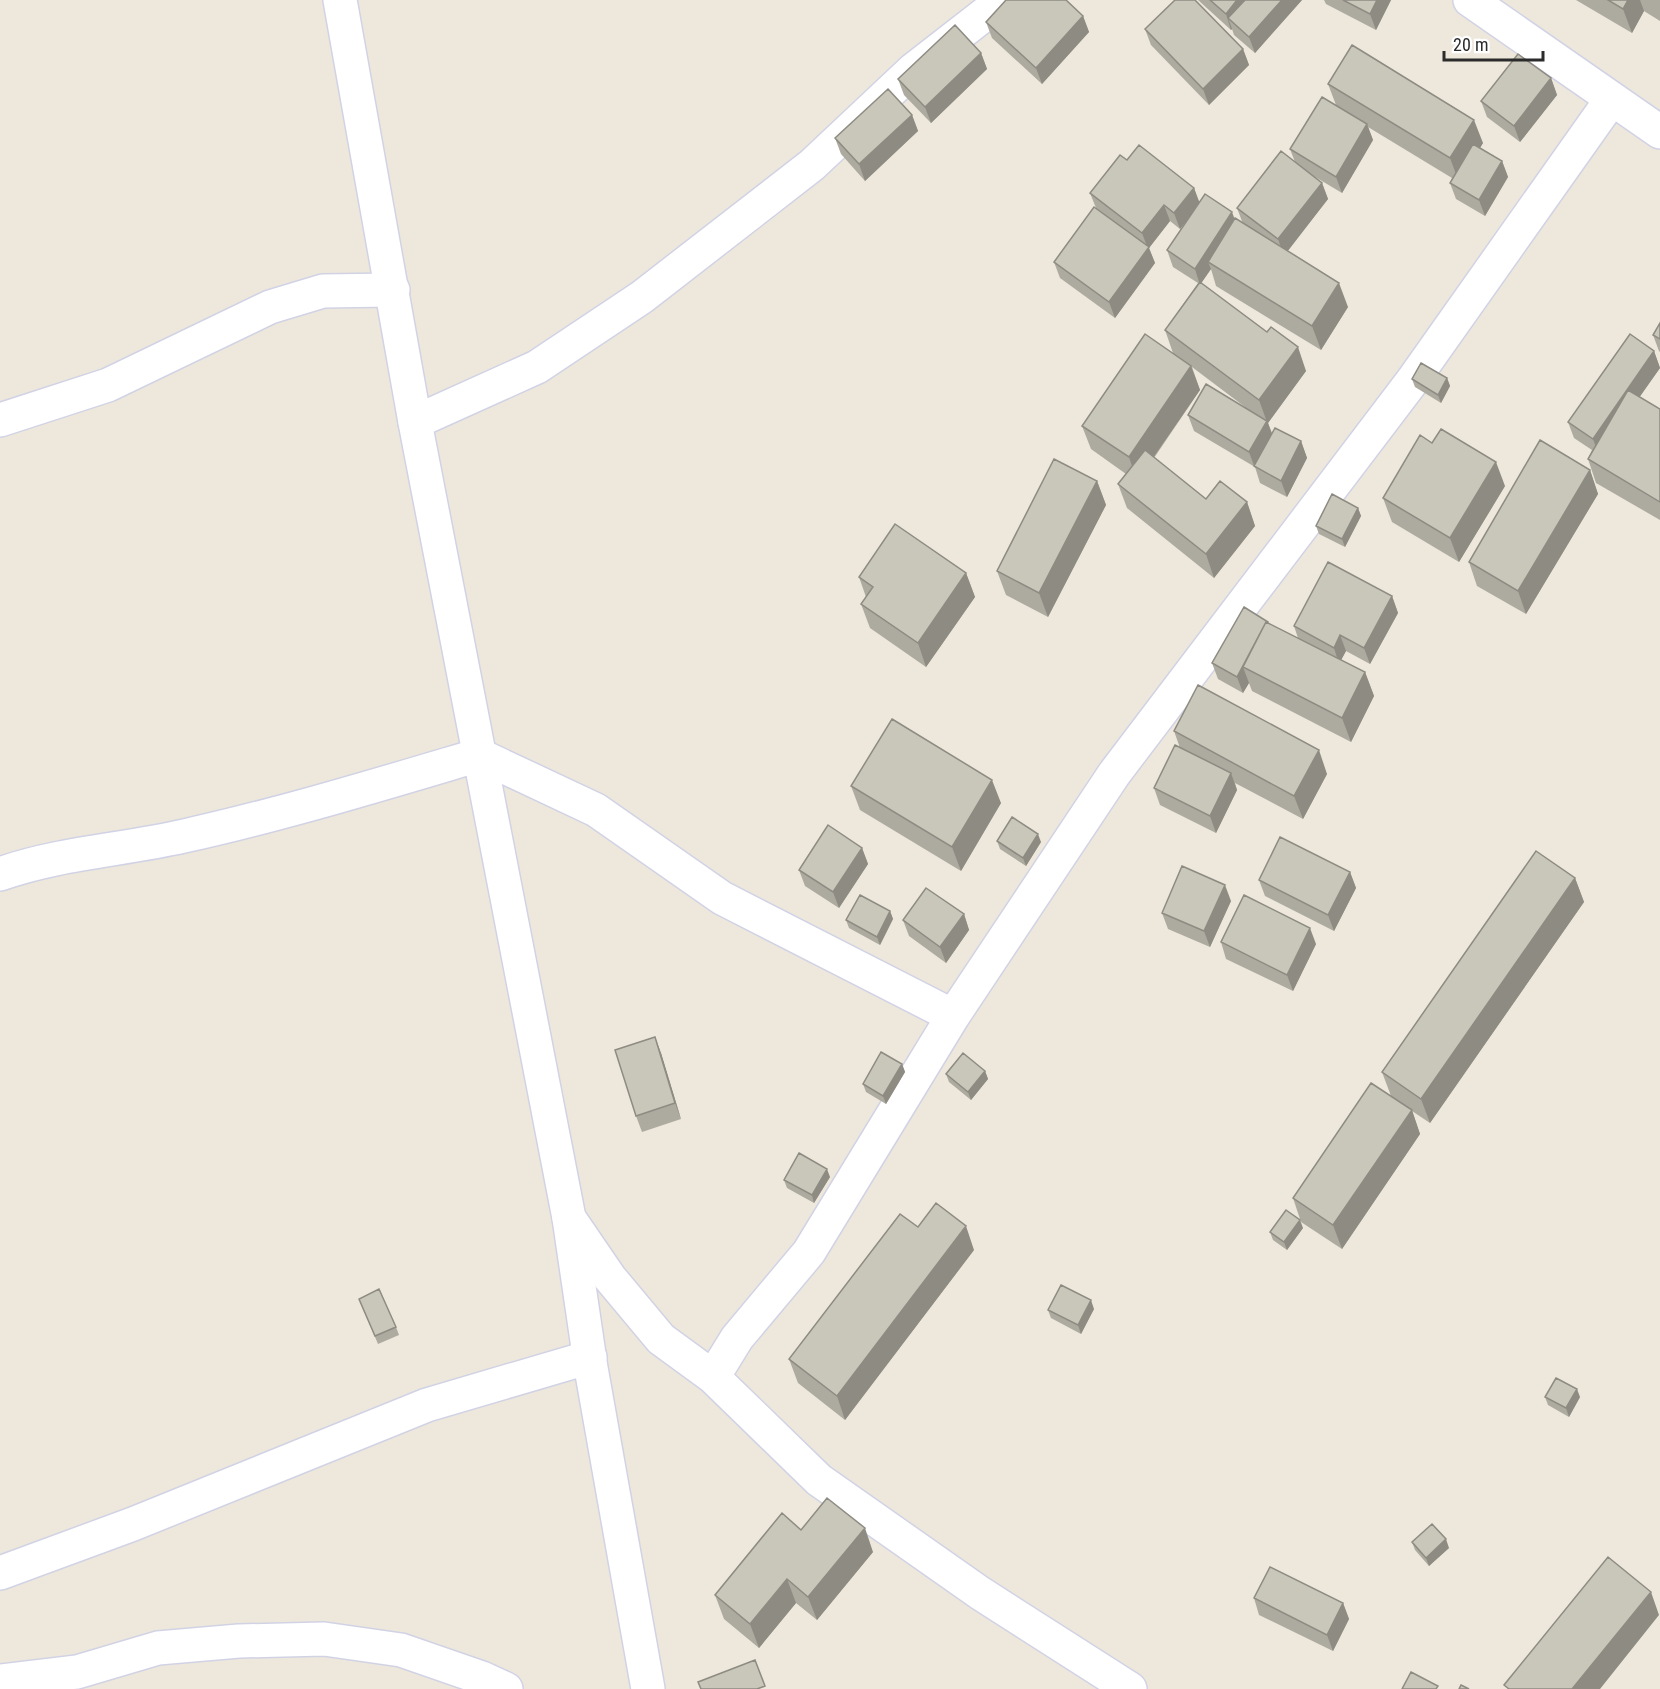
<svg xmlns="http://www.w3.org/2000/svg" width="1660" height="1689" viewBox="0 0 1660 1689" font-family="'Roboto Condensed',sans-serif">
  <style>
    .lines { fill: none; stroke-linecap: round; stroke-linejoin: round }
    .minor-casing { stroke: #d1d3e5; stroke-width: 36 }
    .tertiary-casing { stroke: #d1d3e5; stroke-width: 36 }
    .minor { stroke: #fff; stroke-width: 33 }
    .tertiary { stroke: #fff; stroke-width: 33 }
    .wall { fill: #adaaa0 }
    .shaded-wall { fill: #8d8b82 }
    .building { fill: #c9c6ba; stroke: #8d8b82; stroke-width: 1.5 }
  </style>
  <rect width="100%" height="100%" fill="#eee8dc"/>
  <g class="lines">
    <g class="minor-casing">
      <path id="minor" d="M1470 0 1660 132
        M0 420 108 385 270 307 323 291 393 290
        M415 422 537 367 642 297 812 165 913 70 1003 0
        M0 874C59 853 123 850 184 836 283 814 381 784 479 755L596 810 722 898 953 1016
        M569 1218 610 1278 661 1339 713 1377 819 1480 980 1593 1130 1689
        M713 1377 737 1338 809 1252 953 1016 1114 774 1413 380 1611 100
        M0 1573 133 1524 427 1405 590 1357
        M0 1681 77 1672 158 1648 239 1641 324 1639 401 1650 482 1678 506 1689"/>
    </g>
    <g class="tertiary-casing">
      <path id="tertiary" d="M340 0 415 422 569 1218 591 1368 648 1689"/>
    </g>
    <use href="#minor" class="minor"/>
    <use href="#tertiary" class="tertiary"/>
  </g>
  <path class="wall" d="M1198 0H1302L1255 53 1234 35 1232 29 1231 30Z
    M1324 0H1391L1376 30 1326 4Z
    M1576 0H1660V21L1644 11 1632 33Z
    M1083 16 1089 32 1042 84 992 38 986 22Z
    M1145 29 1243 49 1249 65 1209 105 1151 45Z
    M981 53 987 69 931 123 904 95 898 79Z
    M1551 78 1557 95 1520 142 1487 117 1481 101Z
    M1328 84 1483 143 1480 148 1502 161 1508 177 1485 216 1456 199 1450 183 1452 178 1368 127 1373 140 1342 193 1312 175 1322 183 1328 199 1287 251 1348 307 1321 350 1216 286 1211 269 1201 283 1306 371 1268 423 1272 433 1301 441 1307 458 1287 497 1260 483 1255 467 1194 431 1188 415 1245 407 1192 367 1200 390 1154 458 1206 499 1247 502 1255 526 1214 578 1127 508 1118 484 1126 474 1091 449 1082 426 1173 353 1165 330 1198 283 1173 267 1167 250 1189 218 1180 229 1170 221 1149 248 1155 263 1115 318 1060 278 1054 262 1096 208 1090 193 1127 160 1194 188 1199 202 1243 224 1237 208 1295 162 1290 149 1336 105Z
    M912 115 918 131 865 181 841 154 835 138Z
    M1660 323V352L1659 351 1653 335Z
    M1654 351 1660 368 1639 397 1660 409V520L1596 483 1588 459 1592 450 1574 438 1568 422Z
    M1447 378 1450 386 1441 403 1415 387 1412 379Z
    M1590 470 1598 494 1526 614 1477 586 1469 562Z
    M1097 481 1106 505 1048 617 1006 595 997 571Z
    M1505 486 1459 562 1392 522 1383 498Z
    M1358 508 1361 516 1345 547 1319 534 1316 526Z
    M966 573 975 597 926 667 870 628 861 604 866 597 859 577Z
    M1392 596 1398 613 1370 664 1346 651 1341 660 1365 672 1374 696 1351 742 1252 691 1249 683 1243 693 1218 679 1212 663 1269 624 1298 638 1294 626Z
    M1174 731 1327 774 1303 819 1235 783 1237 790 1216 833 1160 805 1154 788 1180 748Z
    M851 786 1001 803 961 871 860 810Z
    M997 841 1041 842 1026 866 1000 849Z
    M862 848 868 864 839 908 805 886 799 870Z
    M1350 872 1356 888 1334 931 1265 896 1259 880Z
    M1575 878 1584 902 1430 1123 1412 1111 1420 1134 1342 1249 1301 1222 1293 1198 1391 1096 1382 1072Z
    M1231 901 1210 947 1168 929 1162 913Z
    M890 911 893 919 880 945 849 928 846 920Z
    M964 914 969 930 946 963 909 936 903 920Z
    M1221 942 1316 944 1293 991 1226 959Z
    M661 1053 681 1119 642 1132 636 1116Z
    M902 1064 905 1072 886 1104 866 1092 863 1084Z
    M985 1071 988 1079 971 1100 949 1082 946 1074Z
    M830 1177 814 1203 787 1188 784 1180Z
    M1303 1228 1287 1250 1273 1240 1270 1232Z
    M974 1250 845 1420 798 1383 789 1359Z
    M359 1299 396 1327 399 1335 378 1344Z
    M1094 1309 1081 1334 1051 1318 1048 1310Z
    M1545 1397H1580L1569 1417 1548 1405Z
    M801 1530 873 1552 817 1620 796 1603 759 1648 724 1619 715 1595Z
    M1412 1542 1449 1548 1429 1566 1415 1550Z
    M1254 1598 1343 1603 1349 1619 1333 1651 1259 1615Z"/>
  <path class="shaded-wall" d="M1237 0H1257L1228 18 1232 29 1231 30 1226 14Z
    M1282 0H1302L1255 53 1249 37Z
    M1377 0H1391L1376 30 1370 14Z
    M1628 0H1640L1644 11 1632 33 1623 9Z
    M1083 16 1089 32 1042 84 1036 68Z
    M1243 49 1249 65 1209 105 1203 89Z
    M981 53 987 69 931 123 925 107Z
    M1551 78 1557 95 1520 142 1514 126Z
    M912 115 918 131 865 181 859 164Z
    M1474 120 1483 143 1459 182 1450 158Z
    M1367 124 1373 140 1342 193 1336 177Z
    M1502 161 1508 177 1485 216 1479 200Z
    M1322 183 1328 199 1284 256 1278 239Z
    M1194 188 1200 204 1180 229 1174 213Z
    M1164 205 1170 221 1149 248 1155 263 1115 318 1109 302 1148 249 1142 233Z
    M1232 212 1238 228 1208 262 1211 269 1200 285 1195 269Z
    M1339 283 1348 307 1321 350 1312 326Z
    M1298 347 1306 371 1268 423 1273 437 1255 468 1249 452 1267 422 1259 400Z
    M1654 351 1660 368 1599 455 1593 439Z
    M1191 366 1200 390 1137 481 1129 457Z
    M1447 378 1450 386 1441 403 1438 395Z
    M1301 441 1307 458 1287 497 1281 481Z
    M1496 462 1505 486 1459 562 1450 538Z
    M1590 470 1598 494 1526 614 1518 591Z
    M1097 481 1106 505 1048 617 1039 593Z
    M1247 502 1255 526 1214 578 1206 554Z
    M1358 508 1361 516 1345 547 1342 539Z
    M966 573 975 597 926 667 918 643Z
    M1392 596 1398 613 1370 664 1364 648Z
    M1268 622 1274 638 1243 667 1249 683 1243 693 1237 677Z
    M1340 635 1346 651 1339 664 1334 648Z
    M1365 672 1374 696 1351 742 1342 718Z
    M1319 750 1327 774 1303 819 1294 796Z
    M1231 773 1237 790 1216 833 1210 816Z
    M992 780 1001 803 961 871 952 847Z
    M1038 834 1041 842 1026 866 1023 858Z
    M862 848 868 864 839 908 833 892Z
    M1350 872 1356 888 1334 931 1328 915Z
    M1575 878 1584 902 1430 1123 1421 1099Z
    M1225 885 1231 901 1210 947 1204 931Z
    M890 911 893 919 880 945 877 937Z
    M964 914 969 930 946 963 940 947Z
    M1310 928 1316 944 1293 991 1287 975Z
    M655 1037 661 1053 681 1119 675 1103Z
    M902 1064 905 1072 886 1104 883 1096Z
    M985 1071 988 1079 971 1100 968 1092Z
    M1412 1110 1420 1134 1342 1249 1333 1225Z
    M827 1169 830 1177 814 1203 812 1195Z
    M1300 1220 1303 1228 1287 1250 1284 1242Z
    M966 1226 974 1250 845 1420 837 1396Z
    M1091 1300 1094 1309 1081 1334 1078 1325Z
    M1577 1389 1580 1397 1569 1417 1566 1408Z
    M865 1528 873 1552 817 1620 808 1597Z
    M1446 1539 1449 1548 1429 1566 1426 1558Z
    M787 1579 796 1603 759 1648 750 1624Z
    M1651 1592 1659 1615 1600 1689H1572Z
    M1343 1603 1349 1619 1333 1651 1327 1635Z"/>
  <path class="building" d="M1006 0H1066L1083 16 1036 68 986 22Z
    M1175 0H1195L1243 49 1203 89 1145 29Z
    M1210 0H1237L1226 14Z
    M1245 0H1282L1249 37 1228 18Z
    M1343 0H1377L1370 14Z
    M1608 0H1628L1623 9Z
    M955 25 981 53 925 107 898 79Z
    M1352 45 1474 120 1450 158 1328 84Z
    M1518 54 1551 78 1514 126 1481 101Z
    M888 89 912 115 859 164 835 138Z
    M1322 97 1367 124 1336 177 1290 149Z
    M1473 144 1502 161 1479 200 1450 183Z
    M1139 145 1194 188 1174 213 1164 205 1142 233 1090 193 1120 155 1127 160Z
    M1281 151 1322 183 1278 239 1237 208Z
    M1205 194 1232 212 1195 269 1167 250Z
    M1094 207 1149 247 1109 302 1054 262Z
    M1235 218 1339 283 1312 326 1208 262Z
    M1200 282 1267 332 1271 327 1298 347 1259 400 1165 330Z
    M1660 323V339L1653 335Z
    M1145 334 1191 366 1129 457 1082 426Z
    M1630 334 1654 351 1593 439 1568 422Z
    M1421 363 1447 378 1438 395 1412 379Z
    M1206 384 1267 421 1249 452 1188 415Z
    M1628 390 1660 409V502L1588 459Z
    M1275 428 1301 441 1281 481 1254 466Z
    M1441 429 1496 462 1450 538 1383 498 1420 435 1432 443Z
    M1540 440 1590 470 1518 591 1469 562Z
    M1145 450 1206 499 1220 481 1247 502 1206 554 1118 484Z
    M1054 459 1097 481 1039 593 997 571Z
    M1332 494 1358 508 1342 539 1316 526Z
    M895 524 966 573 918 643 861 604 873 587 859 577Z
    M1328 562 1392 596 1364 648 1340 635 1334 648 1294 626Z
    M1244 607 1268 622V623L1266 622 1237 677 1212 663Z
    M1266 622 1365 672 1342 718 1243 667Z
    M1198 685 1319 750 1294 796 1174 731Z
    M892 719 992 780 952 847 851 786Z
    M1175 745 1231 773 1210 816 1154 788Z
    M1012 817 1038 834 1023 858 997 841Z
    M828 825 862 848 833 892 799 870Z
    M1280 837 1350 872 1328 915 1259 880Z
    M1536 851 1575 878 1421 1099 1382 1072Z
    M1182 866 1225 885 1204 931 1162 913Z
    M926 888 964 914 940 947 903 920Z
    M860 895 890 911 877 937 846 920Z
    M1244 895 1310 928 1287 975 1221 942Z
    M655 1037 675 1103 636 1116 615 1050Z
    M881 1052 902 1064 883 1096 863 1084Z
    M963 1053 985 1071 968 1092 946 1074Z
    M1371 1083 1412 1110 1333 1225 1293 1198Z
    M799 1153 827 1169 812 1195 784 1180Z
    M936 1203 966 1226 837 1396 789 1359 900 1214 918 1227Z
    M1286 1210 1300 1220 1284 1242 1270 1232Z
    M1061 1285 1091 1300 1078 1325 1048 1310Z
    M379 1289 396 1327 375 1336 359 1299Z
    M1556 1378 1577 1389 1566 1408 1545 1397Z
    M827 1498 865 1528 808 1597 787 1579 750 1624 715 1595 782 1513 801 1530Z
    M1432 1524 1446 1539 1426 1558 1412 1542Z
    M1608 1557 1651 1592 1572 1689H1509L1504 1685Z
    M1270 1567 1343 1603 1327 1635 1254 1598Z
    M755 1660 765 1686 757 1689H701L698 1682Z
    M1411 1672 1438 1686 1436 1689H1402Z
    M1461 1685 1469 1689H1459Z"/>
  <path d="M1444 51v9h99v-9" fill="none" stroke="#2b2b2b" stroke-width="3"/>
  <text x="1453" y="51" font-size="18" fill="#2b2b2b" stroke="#ffffff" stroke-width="4.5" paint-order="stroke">20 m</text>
</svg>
